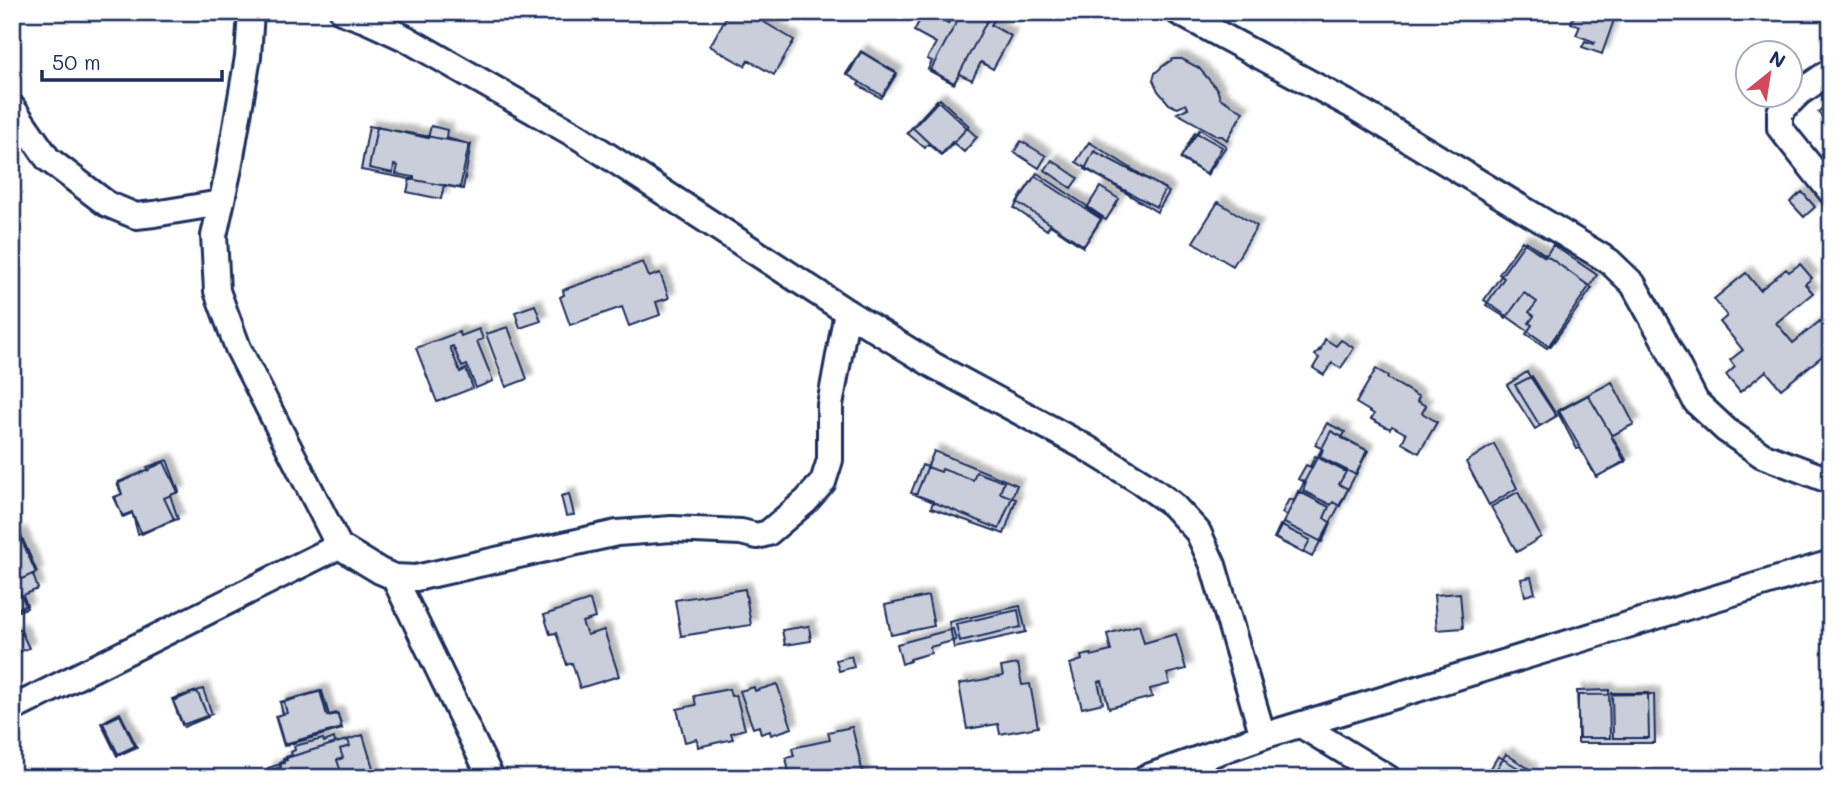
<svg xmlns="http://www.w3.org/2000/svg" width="1843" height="790" viewBox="0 0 1843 790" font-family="Mali,sans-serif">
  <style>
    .building { fill: #caceda; stroke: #1b2f5e; stroke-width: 2; filter: url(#shadow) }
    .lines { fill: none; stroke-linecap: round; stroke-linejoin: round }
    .street-casing { stroke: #1b2f5e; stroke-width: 30 }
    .street { stroke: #fff; stroke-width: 24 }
  </style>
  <defs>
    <filter id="shadow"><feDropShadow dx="6" dy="-6" stdDeviation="2" flood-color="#0004"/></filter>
  </defs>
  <rect width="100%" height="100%" fill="#fff"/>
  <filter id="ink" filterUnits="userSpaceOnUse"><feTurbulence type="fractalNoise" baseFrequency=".0143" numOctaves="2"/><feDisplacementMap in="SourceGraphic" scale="14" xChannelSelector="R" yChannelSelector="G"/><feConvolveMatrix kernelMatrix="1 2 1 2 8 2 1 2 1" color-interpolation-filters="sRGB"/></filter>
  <g filter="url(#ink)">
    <path class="building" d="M729 12 736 14 737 12H747L794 40 774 75 748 60 745 66 710 46Z
      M924 12 948 24 954 12H989L996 16 991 25 1011 36 993 69 981 62 972 80 959 74 954 83 928 69 932 61 927 59 936 43 914 31Z
      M962 12H979L989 17 954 84 930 71Z
      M1575 12 1616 14 1602 54 1582 47 1585 41 1594 44 1595 42 1576 35 1580 26 1571 23Z
      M861 51 897 73 883 96 846 74Z
      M861 52 896 73 881 98 858 85 860 82 848 75Z
      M1173 59H1182L1199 68 1217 89 1220 98 1243 112 1227 140 1222 136H1218L1177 113 1188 108 1186 104 1178 108 1175 107 1169 104 1158 91 1153 80 1155 73 1163 66Z
      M940 99 969 126 942 155 913 128Z
      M937 100 977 137 964 152 952 142 941 155 928 144 925 148 907 133Z
      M1829 102 1831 104V128L1818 112Z
      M369 126 471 144 463 189 361 170Z
      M431 126 447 130 446 138 469 144 460 188 444 185 441 199 407 192 410 179H414V177L396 174 398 166 394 165 393 173 369 168 377 127 428 138Z
      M1200 129 1226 146 1207 175 1181 157Z
      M1195 132 1222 147 1206 174 1180 159Z
      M1021 141 1046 156 1039 168 1014 152Z
      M1089 142 1169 192 1157 212 1076 162Z
      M1094 151 1166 189 1156 207 1085 169Z
      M1052 160 1078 178 1071 188 1045 170Z
      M1037 173 1103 217 1084 246 1017 202Z
      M1035 176 1101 219 1083 247 1050 225 1047 230 1014 208Z
      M1100 187 1119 199 1106 220 1087 208Z
      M1802 192 1815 207 1804 217 1790 202Z
      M1218 202 1257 226 1233 266 1193 242Z
      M1522 241 1545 257 1553 245 1597 275 1547 348 1526 334 1532 325 1529 323 1534 316 1529 312 1537 302 1524 293 1506 318 1486 305 1504 278 1499 274Z
      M1526 241 1592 288 1550 347 1484 300Z
      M643 262 649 277 660 273 669 298 656 302 660 315 629 326 622 307 570 325 560 297 564 295 563 290Z
      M1800 264 1812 278 1805 284 1813 293 1776 323 1793 343 1820 321 1831 334V349L1781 389 1766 371 1740 392 1726 375 1735 367 1730 360 1743 350 1720 322 1727 316 1714 299 1746 273 1760 290 1786 269 1789 272Z
      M535 305 541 321 520 328 515 312Z
      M508 327 527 379 506 387 486 334Z
      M479 329 483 339 477 341 493 381 476 388 467 365 462 367 453 346 450 347 460 372 466 369 473 388 437 402 416 348 459 332 461 336Z
      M1325 339 1336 346 1341 340 1354 348 1341 368 1332 363 1324 375 1313 368 1319 358 1315 355 1319 350 1320 351Z
      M1376 369 1388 376 1387 378 1419 397 1417 401 1426 406 1422 413 1437 422 1419 453 1402 443 1406 434 1392 426 1390 429 1371 419 1374 414 1356 403Z
      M1527 372 1556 416 1535 429 1507 385Z
      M1532 376 1557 416 1540 426 1515 385Z
      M1612 382 1634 424 1611 436 1625 462 1596 477 1580 448 1577 449 1557 411Z
      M1588 395 1626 460 1597 477 1559 411Z
      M1327 423 1345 432 1342 438 1367 450 1356 475 1320 457 1323 449 1315 445Z
      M1331 431 1368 451 1312 557 1275 538Z
      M1494 444 1517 488 1489 505 1466 462Z
      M934 451 1017 485 999 529 916 495Z
      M1315 456 1346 472 1339 484 1348 489 1340 506 1333 502 1331 505 1303 491 1306 483 1298 479 1306 465 1310 467Z
      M167 460 179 492 170 495 178 519 138 534 132 512 122 516 115 497 122 494 118 482 149 470 147 467Z
      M164 462 178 492 164 498 174 519 142 534 132 513 123 517 114 497 122 494 117 484Z
      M922 465 941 472 942 469 973 480 976 472 1004 482 1000 493 1016 499 1004 534 931 508 933 501 911 493Z
      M1298 491 1329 507 1324 518 1331 523 1322 542 1284 523 1287 516 1282 513 1289 499 1294 501Z
      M1518 492 1541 537 1517 552 1491 507Z
      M569 494 574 515 566 516 561 496Z
      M1280 525 1310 540 1303 553 1274 538Z
      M20 533 37 572 15 582 27 608 12 613V537Z
      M19 534 36 573 33 575 38 589 23 595 27 605 12 611V537Z
      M1531 577 1535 593 1525 596 1521 579Z
      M745 589 751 625 681 636 675 600Z
      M1460 593 1463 628 1437 630 1434 595Z
      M928 596 934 626 891 635 885 605Z
      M590 600 595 618 582 622 587 635 604 630 619 676 580 688 572 663 567 665 556 633 550 634 544 615Z
      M1020 606 1026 632 954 648 949 622Z
      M1018 610 1021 627 960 641 956 624Z
      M1139 625 1144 643 1176 634 1186 669 1167 674 1170 684 1150 689 1152 697 1109 708 1102 681 1098 682 1103 703 1082 708 1070 664 1082 660 1081 656 1091 654V656L1111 651 1107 634Z
      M809 626 811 641 785 645 782 630Z
      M20 629 29 648 12 655V633Z
      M953 629 956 640 930 647 931 653 910 659V661L902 664 897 644Z
      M851 656 854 667 839 671 836 660Z
      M1018 664 1022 685 1030 684 1038 727 1000 734 998 724 967 729 959 684 1003 676 1001 667Z
      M777 684 792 728 771 735 770 731 761 734 759 726 753 728 740 691 754 687 755 691Z
      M203 689 212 714 182 725 172 699Z
      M729 689 731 696 736 695 745 729 731 733 733 739 698 747 697 739 685 742 677 709 696 705 694 696Z
      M1609 690 1610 738H1579L1577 691Z
      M197 691 208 717 184 727 173 701Z
      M320 691 327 716 338 714 342 728 284 744 276 716 283 714 280 702Z
      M322 691 329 715 337 713 342 729 284 746 275 716 287 713 284 702Z
      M1612 693H1648L1649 738H1613Z
      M1654 694 1655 743H1578V695Z
      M120 713 137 747 117 756 101 723Z
      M120 715 135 746 118 754 103 723Z
      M852 727 864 778H790L786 758 794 756 792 748 830 740 828 732Z
      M363 735 376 778H271L268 768 284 763 283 759Z
      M334 738 335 743 348 740 350 746 340 749 343 758 337 760 343 778H275L272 770 281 767 280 762 287 760 286 757 292 755 291 752 295 750 294 746 323 739 324 742Z
      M1506 754 1531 770 1526 778H1491Z
      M1498 756 1525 772 1521 778H1485Z"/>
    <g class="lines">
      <g class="street-casing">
        <path id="street" d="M343 12 368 21 405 38 579 137 847 312 933 365 1085 447 1143 483 1172 504 1198 532 1213 565 1263 736
          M1178 12 1351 105 1609 261 1633 284 1662 336 1696 402 1726 430 1762 455 1831 481
          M1831 71 1799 93 1780 112V128L1831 192
          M12 107 48 159 107 204 136 216 154 214 221 203
          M339 546 380 571 394 577 416 578 617 533 672 529 741 532 757 536 768 533 806 501 823 482 830 460V405L847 312
          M394 577 491 778
          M12 709 339 546 238 348 217 291 214 236 229 168 248 57 251 12
          M1301 725 1388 778
          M1145 778 1263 736 1831 563"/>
      </g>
      <use href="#street" class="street"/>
    </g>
  </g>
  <rect width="1843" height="790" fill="none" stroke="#fff" stroke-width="42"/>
  <rect x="21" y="21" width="1801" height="748" fill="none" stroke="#1b2f5e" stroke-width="2.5" filter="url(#ink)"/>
  <g transform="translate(1769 74) rotate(30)"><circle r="33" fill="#ffffff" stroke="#a4acbf" stroke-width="2"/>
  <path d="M0-5L12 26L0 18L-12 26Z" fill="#d1495b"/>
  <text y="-10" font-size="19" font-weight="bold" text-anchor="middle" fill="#1b2f5e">N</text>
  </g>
  <path d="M42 70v10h180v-10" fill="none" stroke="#1b2f5e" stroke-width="3.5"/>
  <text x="52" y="70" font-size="21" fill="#1b2f5e" stroke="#ffffff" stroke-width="5" paint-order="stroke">50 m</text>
</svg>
